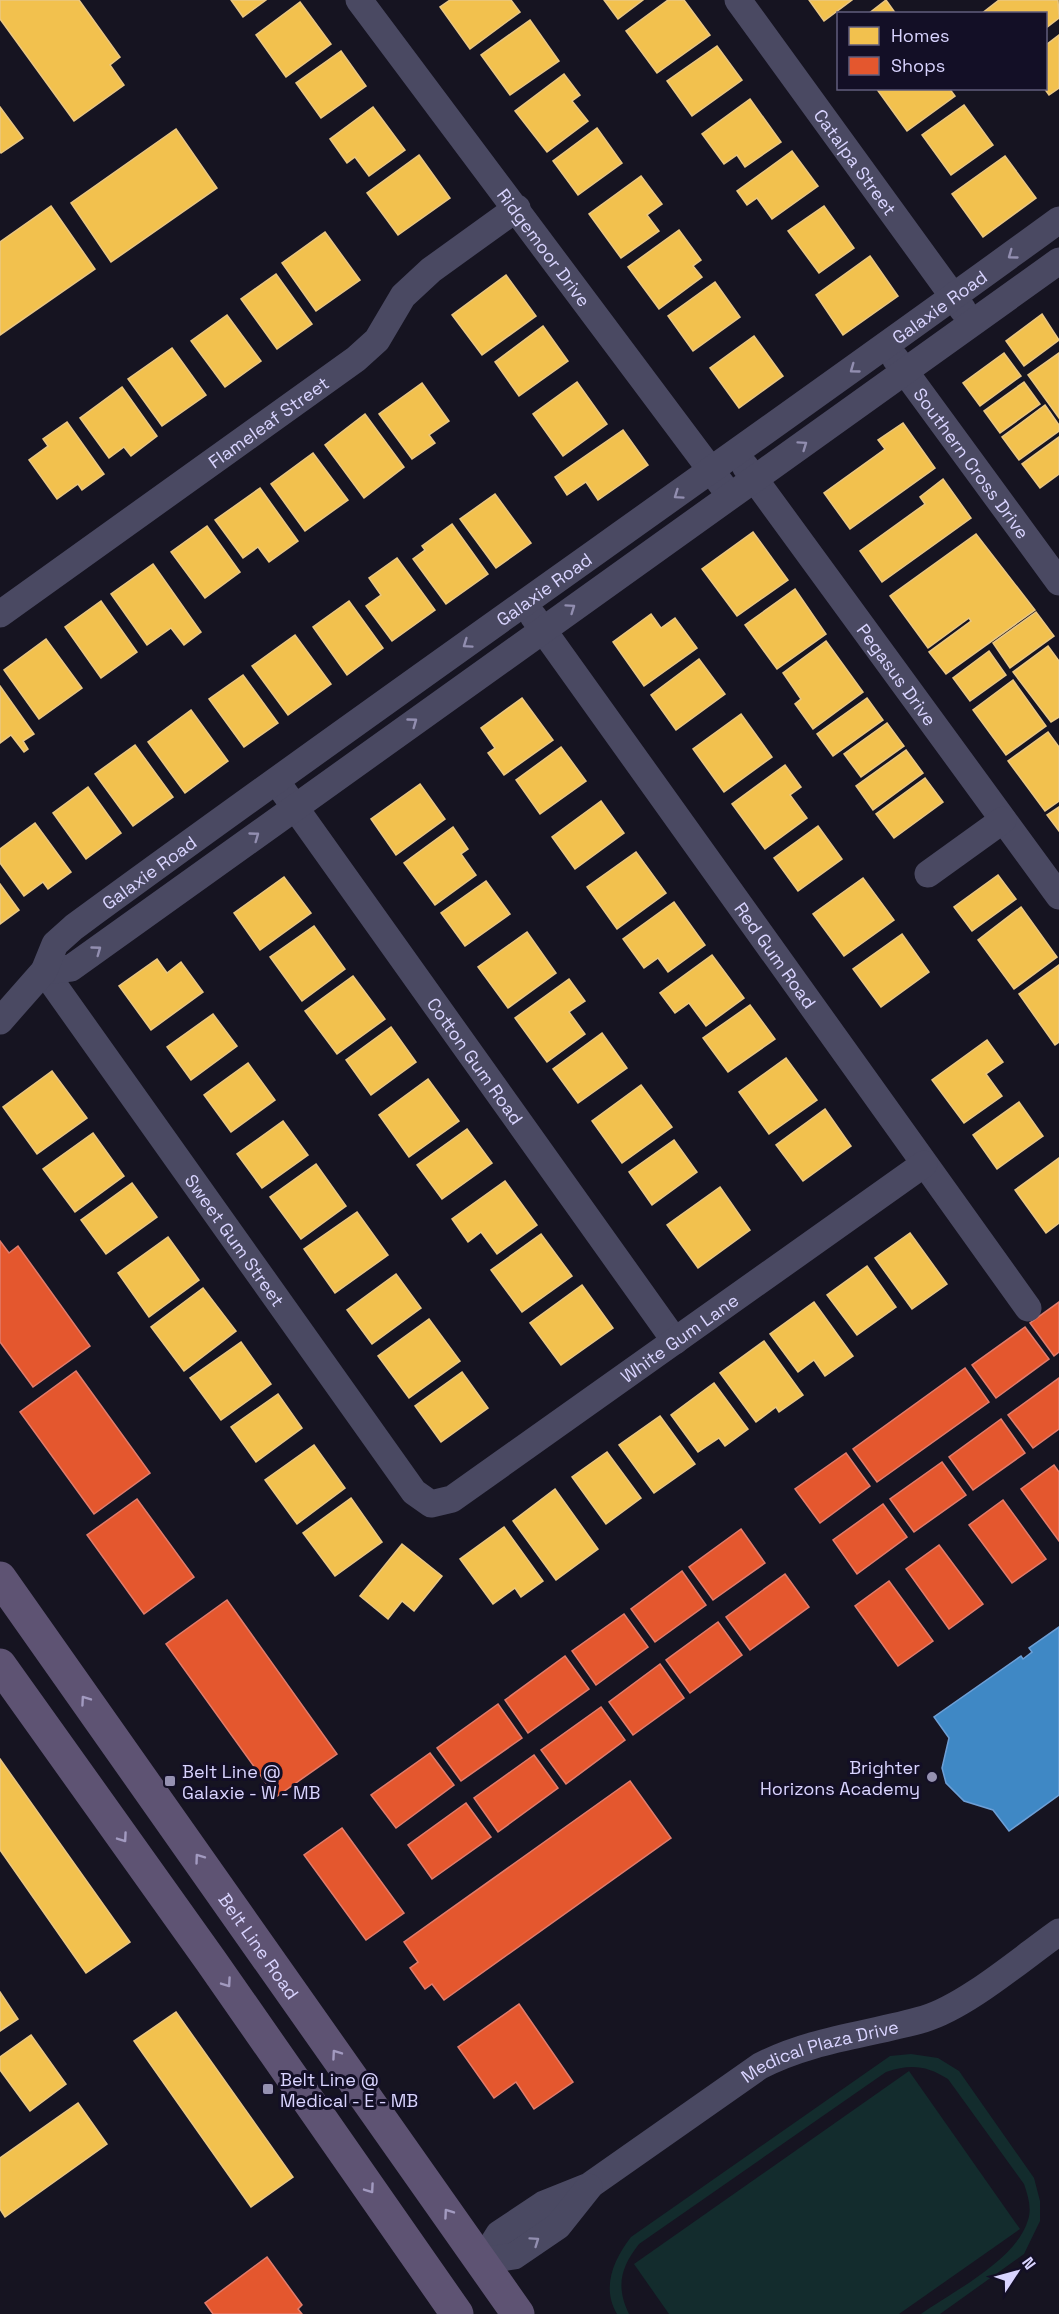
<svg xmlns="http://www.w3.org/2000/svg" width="1059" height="2314" viewBox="0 0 1059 2314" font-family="'Space Grotesk',sans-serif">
<rect width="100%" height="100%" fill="#161421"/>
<g fill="#132c2d">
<path d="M911 2054 938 2058 959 2071 1034 2178 1040 2201V2221L1024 2254 940 2314H921C954 2291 1017 2259 1028 2220 1032 2208 1028 2196 1024 2184L948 2079C926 2065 910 2064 886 2072L639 2244C620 2268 616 2287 629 2314H617C601 2287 614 2259 631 2237L890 2056Z"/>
<path d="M909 2071 1020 2229 899 2314H669L634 2264Z"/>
</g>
<g fill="#f2c14e" stroke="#eac783" stroke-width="1.5">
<path d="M0 0H79L120 57 110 65 124 85 74 121 0 19Z"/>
<path d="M231 0H266L243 17Z"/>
<path d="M450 0H511L520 12 470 49 440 7Z"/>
<path d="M604 0H643L618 19Z"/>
<path d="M668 0H684L710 35 657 73 626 31Z"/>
<path d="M809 0H852L824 21Z"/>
<path d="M886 0 896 14H868Z"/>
<path d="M999 0H1058L1059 18 1046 28V14H981Z"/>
<path d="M300 2 331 44 286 77 256 35Z"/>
<path d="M530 20 559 61 510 95 481 55Z"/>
<path d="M1059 35V88L1049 95 1044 88 1046 45Z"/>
<path d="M717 46 742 80 692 116 667 81Z"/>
<path d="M341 51 366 86 321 118 296 83Z"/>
<path d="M564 74 580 95 572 101 588 121 547 152 515 111Z"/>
<path d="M876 88H949L955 96 907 131Z"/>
<path d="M750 99 781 142 745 167 737 155 724 164 702 134Z"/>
<path d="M964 105 993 145 951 175 922 135Z"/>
<path d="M0 107 23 138 1 153 0 152Z"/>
<path d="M373 107 405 150 369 176 355 157 347 163 330 139Z"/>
<path d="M597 128 622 163 578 195 553 161Z"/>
<path d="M176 129 217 188 111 262 71 203Z"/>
<path d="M792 151 818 186 772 219 757 198 747 205 737 191Z"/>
<path d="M419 155 450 198 398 235 367 193Z"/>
<path d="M1005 156 1036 198 983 237 952 194Z"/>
<path d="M641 176 662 204 647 215 659 231 621 258 589 214Z"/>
<path d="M51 206 95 269 0 335V242Z"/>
<path d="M824 206 854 248 819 273 788 231Z"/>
<path d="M679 230 701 260 693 266 702 277 659 309 628 267Z"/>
<path d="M325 232 360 280 316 311 282 263Z"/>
<path d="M870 256 898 296 843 335 816 295Z"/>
<path d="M276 274 312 324 277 349 241 299Z"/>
<path d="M506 275 536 316 482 355 452 315Z"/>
<path d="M715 282 740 317 693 351 668 316Z"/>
<path d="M1042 314 1059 340 1024 366 1006 341Z"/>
<path d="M227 315 261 361 225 387 191 341Z"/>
<path d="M543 326 568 361 519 396 495 362Z"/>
<path d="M754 336 783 376 739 408 710 368Z"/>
<path d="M172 348 206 395 162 426 128 379Z"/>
<path d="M1004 353 1021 376 980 406 963 383Z"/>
<path d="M1059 353V418L1028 375Z"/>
<path d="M577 382 607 424 563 456 533 414Z"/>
<path d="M1024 382 1040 404 1000 433 984 411Z"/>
<path d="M422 383 449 421 429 435 435 443 412 459 379 414Z"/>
<path d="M122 387 157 436 131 456 124 447 109 458 80 418Z"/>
<path d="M1045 405 1059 425V431L1019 460 1002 437Z"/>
<path d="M365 414 404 467 364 498 325 445Z"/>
<path d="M67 422 104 474 82 490 78 484 57 499 29 460 48 446 43 439Z"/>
<path d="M903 423 935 468 850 529 824 493 885 449 878 440Z"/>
<path d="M623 430 648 465 598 500 586 482 567 495 555 477Z"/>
<path d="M1059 437V474L1040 488 1022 464Z"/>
<path d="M313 453 348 500 305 531 271 484Z"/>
<path d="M943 479 971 518 882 582 860 551 925 504 920 497Z"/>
<path d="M260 488 298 541 269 562 258 547 243 558 215 520Z"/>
<path d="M495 494 531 543 496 568 460 519Z"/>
<path d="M452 524 488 574 446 604 413 559 425 550 422 546Z"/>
<path d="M207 526 240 572 205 598 171 552Z"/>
<path d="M753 532 788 580 737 616 702 569Z"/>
<path d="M976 534 1035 610 946 674 929 652 971 621 969 618 928 648 890 596Z"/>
<path d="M397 558 435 610 392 641 366 606 381 595 369 578Z"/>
<path d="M153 564 201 632 184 645 171 628 147 645 111 594Z"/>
<path d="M795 589 826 634 777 669 745 625Z"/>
<path d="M101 601 137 652 101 678 65 627Z"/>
<path d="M349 601 383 648 347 675 313 627Z"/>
<path d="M1036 612 1054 636 1010 668 993 643Z"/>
<path d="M651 614 661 628 675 618 697 648 644 686 613 642Z"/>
<path d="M295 635 331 684 288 715 252 666Z"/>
<path d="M46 639 82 688 39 719 4 670Z"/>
<path d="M826 641 863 692 813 729 795 704 801 699 783 673Z"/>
<path d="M1048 646 1059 661V717L1051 722 1013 672Z"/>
<path d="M989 651 1006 675 970 701 953 678Z"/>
<path d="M699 659 725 694 676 730 651 695Z"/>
<path d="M243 675 278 723 244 747 209 699Z"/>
<path d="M1013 680 1046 726 1006 755 973 710Z"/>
<path d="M0 686 34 734 23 741 28 749 24 752 11 735 0 743Z"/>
<path d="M522 698 553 740 504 775 488 753 495 748 481 728Z"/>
<path d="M867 698 883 720 833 756 817 734Z"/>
<path d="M191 710 228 761 185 793 148 742Z"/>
<path d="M741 714 772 757 724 792 693 749Z"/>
<path d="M887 723 904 746 861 777 844 754Z"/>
<path d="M1048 732 1059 747V801L1045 811 1008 761Z"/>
<path d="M135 745 173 797 133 826 95 774Z"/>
<path d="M561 747 586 781 540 814 516 780Z"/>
<path d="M906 750 923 773 873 810 856 786Z"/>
<path d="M785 765 801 787 790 795 807 818 765 849 732 804Z"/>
<path d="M925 778 943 802 894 838 876 814Z"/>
<path d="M420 784 445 819 396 855 371 819Z"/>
<path d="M88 787 121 833 86 859 53 813Z"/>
<path d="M601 801 624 833 575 869 552 837Z"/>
<path d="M1059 807V831L1047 815Z"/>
<path d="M35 823 71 872 48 889 43 882 24 896 0 863V849Z"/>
<path d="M818 826 842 859 798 891 774 858Z"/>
<path d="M453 827 468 849 461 854 476 875 435 905 404 863Z"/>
<path d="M636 852 666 893 617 929 587 887Z"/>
<path d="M998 875 1016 899 972 931 954 907Z"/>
<path d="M284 877 311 913 260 950 234 913Z"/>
<path d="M863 878 894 920 844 956 813 914Z"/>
<path d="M486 881 510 914 465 946 441 913Z"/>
<path d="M0 884 19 910 0 924Z"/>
<path d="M674 902 705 945 668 972 658 958 644 968 623 939Z"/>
<path d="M1021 907 1057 957 1014 989 978 940Z"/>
<path d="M314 926 345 969 302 1001 270 957Z"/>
<path d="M527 932 556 973 508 1008 478 967Z"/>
<path d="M902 934 929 972 881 1007 853 969Z"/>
<path d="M712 955 744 998 706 1026 689 1003 675 1013 660 993Z"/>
<path d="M157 959 167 973 181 962 203 992 151 1030 119 986Z"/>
<path d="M1059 965V1042L1055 1045 1019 994Z"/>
<path d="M353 976 385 1019 337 1054 305 1011Z"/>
<path d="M569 979 585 1001 569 1012 585 1034 547 1062 515 1018Z"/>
<path d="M750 1005 775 1039 728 1072 703 1038Z"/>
<path d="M213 1014 237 1046 191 1080 167 1047Z"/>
<path d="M391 1027 416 1062 371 1095 346 1060Z"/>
<path d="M602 1033 627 1068 578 1103 553 1069Z"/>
<path d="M987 1040 1003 1062 986 1074 1002 1096 964 1123 932 1080Z"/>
<path d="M786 1058 817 1100 769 1134 739 1092Z"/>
<path d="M248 1063 275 1100 231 1132 204 1095Z"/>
<path d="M52 1071 87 1118 37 1154 3 1107Z"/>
<path d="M428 1079 459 1121 409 1157 379 1115Z"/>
<path d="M641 1085 672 1127 622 1163 592 1121Z"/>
<path d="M1019 1102 1043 1136 997 1169 973 1135Z"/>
<path d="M825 1109 851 1146 803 1181 776 1145Z"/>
<path d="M283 1121 308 1155 262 1188 237 1154Z"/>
<path d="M467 1129 492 1163 442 1199 417 1165Z"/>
<path d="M93 1133 124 1176 75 1212 43 1169Z"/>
<path d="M674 1140 697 1172 652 1205 629 1172Z"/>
<path d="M1059 1158V1223L1046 1233 1015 1190Z"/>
<path d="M316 1164 346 1206 301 1239 270 1197Z"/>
<path d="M505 1181 537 1225 497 1254 481 1232 468 1242 452 1219Z"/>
<path d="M132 1183 157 1217 106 1254 81 1220Z"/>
<path d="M720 1187 750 1230 698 1268 667 1225Z"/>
<path d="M357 1212 388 1255 335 1293 304 1249Z"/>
<path d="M910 1233 947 1284 912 1309 875 1258Z"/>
<path d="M541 1234 572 1276 522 1312 491 1270Z"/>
<path d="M168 1237 199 1280 149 1317 118 1273Z"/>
<path d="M867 1266 896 1307 857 1335 827 1295Z"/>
<path d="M396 1274 421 1308 372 1344 347 1310Z"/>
<path d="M582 1285 613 1328 561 1365 530 1323Z"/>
<path d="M203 1288 236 1331 184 1371 151 1327Z"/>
<path d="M814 1302 853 1356 825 1376 814 1360 798 1372 770 1334Z"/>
<path d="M429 1319 460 1361 409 1398 378 1356Z"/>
<path d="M764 1341 803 1395 779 1412 776 1407 756 1422 720 1373Z"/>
<path d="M241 1342 271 1384 221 1420 190 1378Z"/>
<path d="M462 1372 488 1408 441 1442 415 1406Z"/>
<path d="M714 1383 748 1429 725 1446 719 1438 698 1452 671 1415Z"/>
<path d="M278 1394 302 1428 256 1462 231 1427Z"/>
<path d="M660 1416 695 1464 654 1493 619 1445Z"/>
<path d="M314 1445 345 1488 297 1524 265 1480Z"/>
<path d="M607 1452 641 1498 606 1524 572 1477Z"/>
<path d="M555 1489 598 1549 556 1580 513 1521Z"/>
<path d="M351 1498 382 1542 335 1576 303 1533Z"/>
<path d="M504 1527 543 1581 521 1597 515 1588 493 1604 460 1559Z"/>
<path d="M402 1544 442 1576 414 1611 402 1601 388 1619 360 1596Z"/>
<path d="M0 1759 130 1942 86 1973 0 1850Z"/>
<path d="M0 1992 18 2019 0 2031Z"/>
<path d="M176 2012 293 2177 251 2207 134 2041Z"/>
<path d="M31 2035 66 2084 30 2111 0 2070V2057Z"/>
<path d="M78 2103 107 2144 5 2217 0 2209V2158Z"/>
</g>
<g fill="#e4572e" stroke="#e17c6d" stroke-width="1.5">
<path d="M0 1241 9 1253 18 1246 90 1346 33 1387 0 1342Z"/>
<path d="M1059 1302V1352L1054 1356 1030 1323Z"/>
<path d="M1025 1327 1049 1359 996 1398 972 1365Z"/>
<path d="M965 1368 989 1402 877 1482 853 1449Z"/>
<path d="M76 1371 150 1473 94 1514 20 1412Z"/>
<path d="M1059 1378V1429L1033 1448 1008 1415Z"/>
<path d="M1001 1419 1025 1453 973 1490 949 1457Z"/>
<path d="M846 1453 870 1486 820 1523 795 1489Z"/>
<path d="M942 1462 966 1495 914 1532 890 1499Z"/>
<path d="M1054 1465 1059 1472V1541L1021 1489Z"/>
<path d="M137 1499 194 1577 144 1614 87 1535Z"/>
<path d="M1003 1500 1046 1559 1012 1583 969 1525Z"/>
<path d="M883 1504 907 1537 857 1574 833 1540Z"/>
<path d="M741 1529 765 1563 713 1600 689 1567Z"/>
<path d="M939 1545 983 1604 949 1629 906 1569Z"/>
<path d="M682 1571 706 1605 655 1642 631 1609Z"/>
<path d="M785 1574 809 1607 750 1650 726 1617Z"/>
<path d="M889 1581 933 1641 898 1666 855 1606Z"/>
<path d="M227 1600 337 1754 276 1797 166 1644Z"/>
<path d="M624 1614 648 1647 596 1685 572 1651Z"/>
<path d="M718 1622 742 1655 690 1693 666 1660Z"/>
<path d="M565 1656 589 1689 528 1733 505 1700Z"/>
<path d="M660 1664 684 1698 633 1735 609 1702Z"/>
<path d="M498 1704 522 1738 461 1781 437 1748Z"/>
<path d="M601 1707 625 1740 566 1784 541 1750Z"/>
<path d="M430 1753 454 1785 396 1828 371 1795Z"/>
<path d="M534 1755 558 1788 498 1832 474 1798Z"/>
<path d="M630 1781 671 1838 444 2000 432 1984 425 1989 410 1968 418 1962 404 1942Z"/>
<path d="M466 1803 491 1837 432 1879 408 1845Z"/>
<path d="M342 1828 404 1913 366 1940 304 1855Z"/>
<path d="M519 2004 573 2082 534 2109 516 2082 494 2098 458 2047Z"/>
<path d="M267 2257 302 2305 298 2309 302 2314H213L205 2303Z"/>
</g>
<path fill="#3f88c5" stroke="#6d9fd6" stroke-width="1.5" d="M1059 1627V1795L1009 1831 993 1810 964 1801 946 1783 942 1768 949 1738 934 1717 1021 1656 1023 1659 1032 1652 1029 1648Z"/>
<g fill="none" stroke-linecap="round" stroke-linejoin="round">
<g stroke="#4a4962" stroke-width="27">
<path id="s1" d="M359 0 722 485"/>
<path id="s2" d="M738 0 963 310"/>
<path id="s3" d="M895 358 1059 582"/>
<path id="s4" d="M745 466 1059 896"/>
<path id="s5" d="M0 614 356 359 377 340 403 296 431 270 517 208"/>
<path id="s6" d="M533 616 1028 1308"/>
<path id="s7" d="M284 792 675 1341"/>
<path d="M928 874 1003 820"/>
<path id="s8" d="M44 971 414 1492 431 1504 452 1499 924 1164"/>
<path d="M44 971 71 968 1059 261"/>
<path id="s9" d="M0 1021 44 971 55 944 74 927C400 688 732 458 1059 220"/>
<path id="s10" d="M482 2261 499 2234 544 2204 589 2186 760 2066C812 2039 868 2035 924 2019 967 2006 1022 1958 1059 1932"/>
<path d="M482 2261 514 2256 558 2226 589 2187"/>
</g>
<g stroke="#5e5373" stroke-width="33">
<path id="s11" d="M0 1578 518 2314"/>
<path d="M0 1665 211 1961 457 2314"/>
</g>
</g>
<defs><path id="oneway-chevron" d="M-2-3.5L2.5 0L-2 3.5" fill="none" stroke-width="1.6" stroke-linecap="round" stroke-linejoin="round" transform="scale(1.5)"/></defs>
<g stroke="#928eb0">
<use href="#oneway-chevron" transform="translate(1012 255) rotate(144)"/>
<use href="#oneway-chevron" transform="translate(854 369) rotate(144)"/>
<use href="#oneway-chevron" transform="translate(803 445) rotate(-35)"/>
<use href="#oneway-chevron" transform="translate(678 495) rotate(145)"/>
<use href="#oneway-chevron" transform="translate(571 608) rotate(-35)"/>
<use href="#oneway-chevron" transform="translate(467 644) rotate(145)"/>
<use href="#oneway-chevron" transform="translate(413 722) rotate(-36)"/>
<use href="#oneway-chevron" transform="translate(255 836) rotate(-36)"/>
<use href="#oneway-chevron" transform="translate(97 950) rotate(-36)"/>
<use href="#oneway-chevron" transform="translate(535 2241) rotate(-35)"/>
</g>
<g stroke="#a29ac0">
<use href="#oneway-chevron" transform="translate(85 1700) rotate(-125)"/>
<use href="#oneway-chevron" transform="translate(123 1838) rotate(55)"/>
<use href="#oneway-chevron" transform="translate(199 1858) rotate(-126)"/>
<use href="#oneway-chevron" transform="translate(227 1983) rotate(55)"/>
<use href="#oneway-chevron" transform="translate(336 2054) rotate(-125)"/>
<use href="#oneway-chevron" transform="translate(370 2189) rotate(55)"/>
<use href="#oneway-chevron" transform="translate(448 2213) rotate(-125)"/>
</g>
<g fill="#9591b1" stroke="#130f26" stroke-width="2">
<circle cx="932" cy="1777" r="6"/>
<rect x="164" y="1775" width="12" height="12" rx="3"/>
<rect x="262" y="2083" width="12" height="12" rx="3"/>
</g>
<g text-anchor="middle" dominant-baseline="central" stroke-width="6" stroke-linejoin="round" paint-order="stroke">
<g font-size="18" fill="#d9d4ff" stroke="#130f26">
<text stroke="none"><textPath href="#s2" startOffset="200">Catalpa Street</textPath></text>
<text stroke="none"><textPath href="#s1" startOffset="309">Ridgemoor Drive</textPath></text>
<text stroke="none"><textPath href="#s9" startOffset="1186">Galaxie Road</textPath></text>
<text stroke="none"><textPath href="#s5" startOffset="330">Flameleaf Street</textPath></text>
<text stroke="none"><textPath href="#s3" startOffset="130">Southern Cross Drive</textPath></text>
<text stroke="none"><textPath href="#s9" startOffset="700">Galaxie Road</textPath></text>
<text stroke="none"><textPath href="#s4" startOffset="258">Pegasus Drive</textPath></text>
<text stroke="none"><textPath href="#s9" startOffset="214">Galaxie Road</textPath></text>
<text stroke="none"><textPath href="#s6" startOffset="417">Red Gum Road</textPath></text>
<text stroke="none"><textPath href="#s7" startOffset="330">Cotton Gum Road</textPath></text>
<text stroke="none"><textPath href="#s8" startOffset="330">Sweet Gum Street</textPath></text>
<text stroke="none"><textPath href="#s8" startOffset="960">White Gum Lane</textPath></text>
<text stroke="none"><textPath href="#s11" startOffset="450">Belt Line Road</textPath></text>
<text stroke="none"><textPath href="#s10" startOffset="405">Medical Plaza Drive</textPath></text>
</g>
<g font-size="18" fill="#d9d4ff" stroke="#130f26" text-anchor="start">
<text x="920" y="1767" text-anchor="end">Brighter<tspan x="920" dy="21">Horizons Academy</tspan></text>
<text x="182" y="1771">Belt Line @<tspan x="182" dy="21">Galaxie - W - MB</tspan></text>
<text x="280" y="2079">Belt Line @<tspan x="280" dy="21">Medical - E - MB</tspan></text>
</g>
</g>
<rect x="837" y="12" width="210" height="78" fill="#130f26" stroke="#625e7d" stroke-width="1.5"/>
<rect x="849" y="27" width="30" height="18" fill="#f2c14e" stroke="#625e7d" stroke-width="1.5"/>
<text x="891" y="42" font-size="18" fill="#d9d4ff">Homes</text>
<rect x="849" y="57" width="30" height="18" fill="#e4572e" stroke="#625e7d" stroke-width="1.5"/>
<text x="891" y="72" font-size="18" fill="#d9d4ff">Shops</text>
<g transform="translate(1017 2272) rotate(54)" stroke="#130f26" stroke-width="4.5" paint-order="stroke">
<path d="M0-4.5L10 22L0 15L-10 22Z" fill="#d9d4ff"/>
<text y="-9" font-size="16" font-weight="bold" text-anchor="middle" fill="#d9d4ff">N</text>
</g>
</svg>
